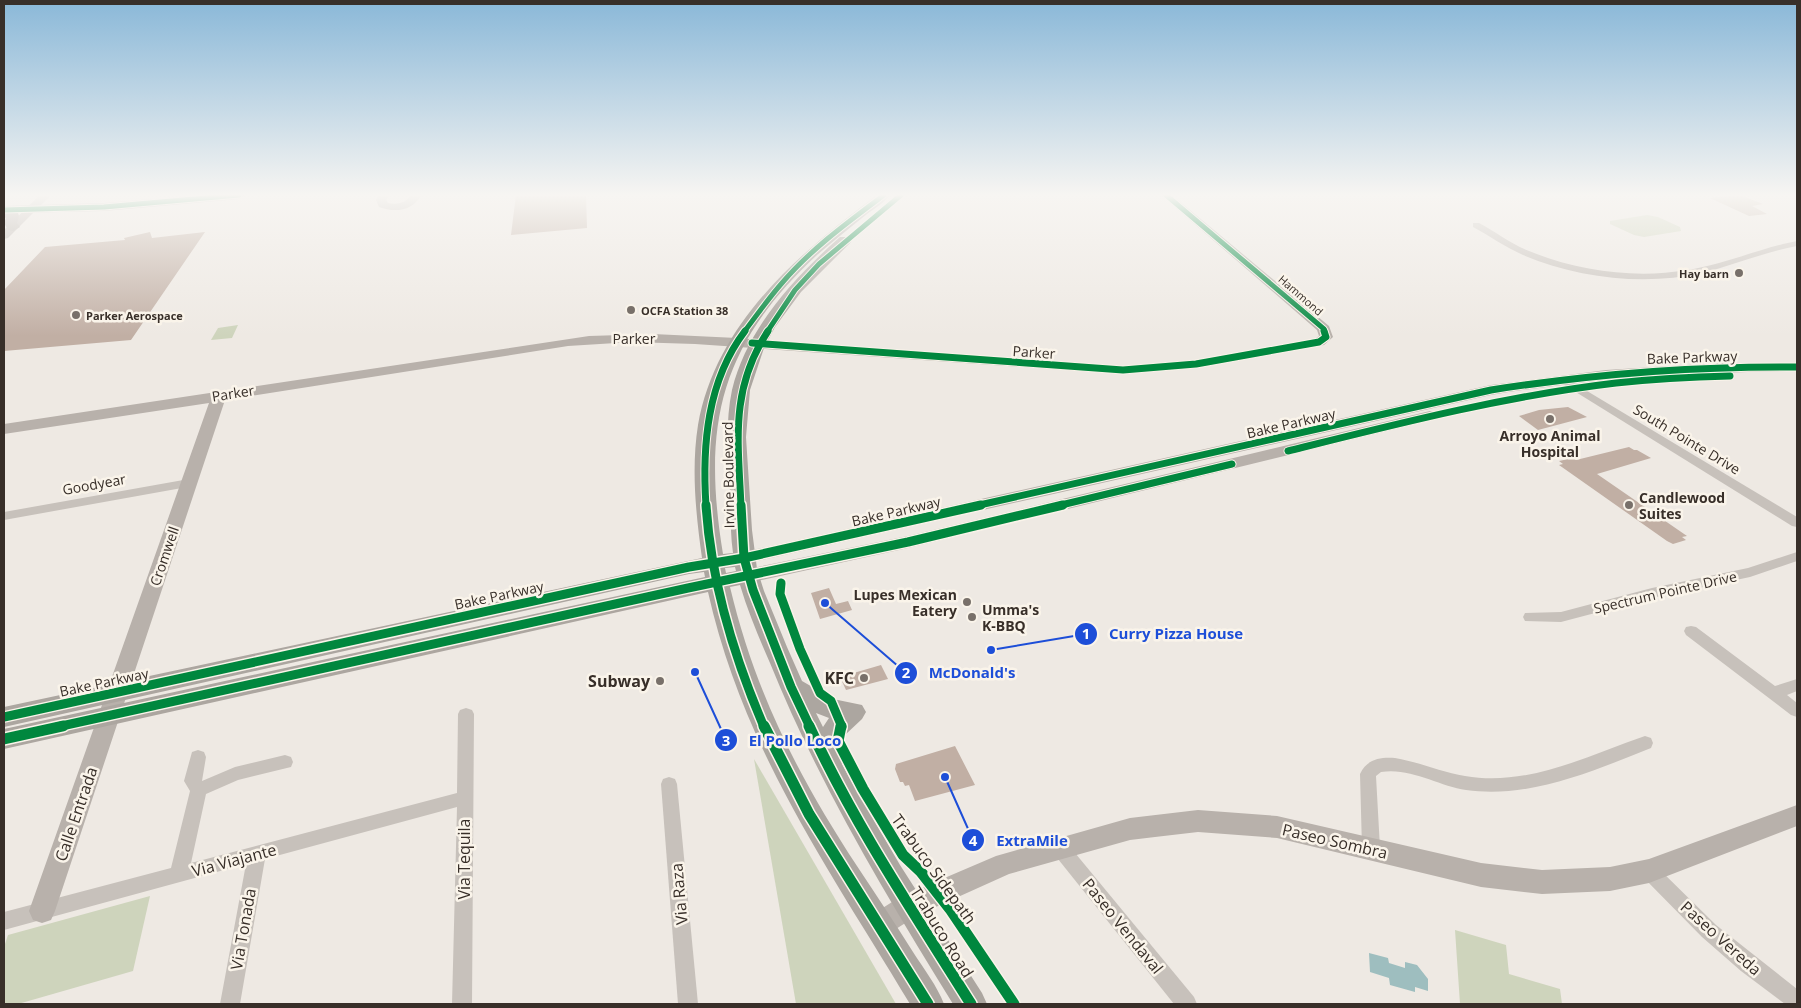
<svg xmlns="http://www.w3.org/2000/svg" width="1801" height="1008" viewBox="0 0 1801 1008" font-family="'Open Sans',sans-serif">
<rect width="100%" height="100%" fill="#eee9e3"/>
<g fill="#ced4bc">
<path d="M1647 215 1658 217 1680 227 1681 231 1644 237 1634 235 1610 224V221Z"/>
<path d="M238 325 232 338 211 340 218 328Z"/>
<path d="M754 759 896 1004H796Z"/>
<path d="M150 896 133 971 18 1004H4V947L8 935Z"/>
<path d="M1455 930 1506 945 1509 974 1560 989 1562 1004H1460Z"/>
</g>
<path fill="#9ebebf" d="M1369 953 1388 958 1389 963 1405 968V962L1417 965 1428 979V991L1415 987V992L1390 985 1389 978 1370 972Z"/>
<g fill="#c1afa4">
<path d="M516 195H586L587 228 511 235Z"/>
<path d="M1740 195 1763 204 1752 206 1767 214 1749 216 1710 198Z"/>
<path d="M150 232 152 238 205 232 131 340 4 351V290L45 247 125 240 124 238Z"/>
<path d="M1568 407 1587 417 1538 430 1519 416 1539 410Z"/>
<path d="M1629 447 1634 450H1637L1651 458 1597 474 1687 536 1682 537 1686 540 1673 544 1667 541 1559 465 1563 464 1559 461 1573 458 1576 460Z"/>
<path d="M829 588 836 604 848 601 852 610 820 619 811 593Z"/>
<path d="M881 665 888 679 846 690 840 677Z"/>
<path d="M955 746 975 785 915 801 909 785 905 786 903 782H900L895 769 896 764Z"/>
</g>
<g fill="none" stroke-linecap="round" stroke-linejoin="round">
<g fill="#c7c1bb" fill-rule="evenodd">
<path d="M1473 223H1479C1496 232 1511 244 1529 251 1578 271 1635 279 1687 270 1720 265 1751 252 1783 244L1797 241V246C1765 252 1734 265 1702 273 1644 286 1578 278 1523 255 1505 247 1490 236 1473 227Z"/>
<path d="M1562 376 1797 517V527L1792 526 1558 381 1557 379 1558 377Z"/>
<path d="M189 479 195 483 193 486 4 520V512Z"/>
<path d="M1797 552V561L1750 577 1652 598 1561 622 1525 621 1523 617 1525 613 1561 612 1652 588 1748 568Z"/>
<path d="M1691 626 1696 627 1775 686 1797 679V691L1787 695 1797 703V717L1791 715 1686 635 1684 631 1686 627Z"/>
<path d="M466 708 472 710 474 714 472 1004H452L457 807 265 859 240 1004H220L246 864 4 930V912L171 868 190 791 184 781 192 752 198 750 204 752 206 757 202 781 235 767 285 755 291 757 293 762 291 767 238 780 206 794 191 863 457 793 458 714 460 710Z"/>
<path d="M1645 736 1651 738 1653 743 1651 748C1593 771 1530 799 1466 790 1439 786 1410 767 1381 772L1376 776 1380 848 1377 854 1371 856 1365 854 1362 848 1360 774C1367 759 1380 757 1395 758 1419 762 1441 772 1465 776 1528 787 1587 756 1645 736Z"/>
<path d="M669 777 675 779 677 784 698 1004H678L661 784 663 779Z"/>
<path d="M1060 840 1066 842 1194 997 1197 1004H1174L1054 854 1051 848 1054 842Z"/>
<path d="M1649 863 1655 865 1716 925 1797 989V1004H1785L1741 971 1702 937 1643 877 1640 871 1643 865Z"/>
</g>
<g fill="#b8b1ab" fill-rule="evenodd">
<path d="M40 195H51L8 238 4 239V230Z"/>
<path d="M379 195H389L386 200 388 203C397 205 406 203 411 195H421C413 211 395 213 379 207L376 200Z"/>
<path d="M1161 195H1172L1329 326 1333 337 1324 345 1319 346 1196 368 1123 374 695 344 632 342 568 346 225 400 55 911 51 920 42 923 33 920 29 911 209 403 4 434V424L589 336 653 334 737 338 1123 366 1196 360 1315 339 1319 336 1317 330Z"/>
<path d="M1720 363H1797V371C1693 372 1594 378 1491 395L744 564 737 562 735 558 737 554 744 552 1491 385 1606 370Z"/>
<path d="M1430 411 1436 413 1438 416 1436 419 908 548 748 583 741 581 738 576 741 571 748 569 908 536Z"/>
<path d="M1797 805V826L1649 883 1610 891 1542 894 1481 887 1277 838 1198 832 1155 837 1130 840 1009 874 918 915 888 934 879 938 870 934 866 925 870 916 900 897 996 856 1130 818 1198 810 1277 816 1481 863 1542 870 1610 867 1649 859Z"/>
</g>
<g fill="#aca6a0" fill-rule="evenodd">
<path d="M202 195H245L239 199 104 211 18 213 19 216 17 223 20 227 13 231 8 230 4 223 6 218 4 217V206L104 203Z"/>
<path d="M877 195H890C884 203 875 208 867 214 850 228 833 241 817 255 719 346 702 426 723 554L733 553C730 533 731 512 730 492 728 458 725 423 732 390 747 328 794 278 840 237H850L852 240 850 243 801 292 775 327 764 348 750 390 746 437 752 530 757 569 764 591 787 647 802 681 833 699 862 705 866 712 862 719 845 735 842 764 849 777 900 865 982 993 987 1004H953C885 894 818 782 770 663 759 638 748 612 740 585L730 587C755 692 798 776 857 866 876 895 895 923 913 952 924 969 937 986 944 1004H910C829 869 743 749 708 592L4 749V729L705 577 704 572 689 574 4 727V707L702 558C696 515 691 469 698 425 716 323 798 254 877 195ZM735 567 736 571 726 573 725 568ZM816 713 829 718 823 727Z"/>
</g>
<defs>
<g id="cycleway-far3">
<path d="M1166 195 1324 329 1325 332"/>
<path d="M4 210 104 207 239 195"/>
<path d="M744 332C756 316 768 299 782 283 811 249 848 222 884 195"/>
<path d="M767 332 795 290 819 264 901 195"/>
</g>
<g id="cycleway-far2">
<path d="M752 343 1123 370 1196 364 1319 342 1326 337 1324 331"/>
<path d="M1288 451C1396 424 1505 396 1616 383 1654 379 1692 377 1730 376"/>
<path d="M706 506C702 446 707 381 745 331"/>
<path d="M741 506C738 440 730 389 768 331"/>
<path d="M975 506 1491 390C1593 374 1694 366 1797 367"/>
<path d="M1057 506 1232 464"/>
</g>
<g id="cycleway-far1">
<path d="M706 505C711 582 734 657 764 727"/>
<path d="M741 505 744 558 753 590 791 687 810 727"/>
<path d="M781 583 780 594 800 649 820 693 831 701 842 727"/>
<path d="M4 717 689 567 744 558 981 505"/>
<path d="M57 727 688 588 908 542 1063 505"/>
</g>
<g id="cycleway">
<path d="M764 726 809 814 928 1004"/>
<path d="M809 726C854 824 914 913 971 1004"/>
<path d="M841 726 838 741 863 789 903 855 921 872 950 909 1014 1004"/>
<path d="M4 739 63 726"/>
</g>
</defs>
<use href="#cycleway-far3" stroke="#faf4ea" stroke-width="7"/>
<use href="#cycleway-far2" stroke="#faf4ea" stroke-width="9"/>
<use href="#cycleway-far1" stroke="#faf4ea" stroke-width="12"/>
<use href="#cycleway" stroke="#faf4ea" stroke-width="14"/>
<use href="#cycleway-far3" stroke="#00873e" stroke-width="5"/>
<use href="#cycleway-far2" stroke="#00873e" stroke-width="7"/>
<use href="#cycleway-far1" stroke="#00873e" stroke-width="9"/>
<use href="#cycleway" stroke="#00873e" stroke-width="11"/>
</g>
<linearGradient id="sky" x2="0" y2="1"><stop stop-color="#8ab8d8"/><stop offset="0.58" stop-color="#f7f5f2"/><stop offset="1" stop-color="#f7f5f2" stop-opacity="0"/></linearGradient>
<rect width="1801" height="336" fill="url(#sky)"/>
<g fill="#78706a" stroke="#faf4ea" stroke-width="2">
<circle cx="1739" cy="273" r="5"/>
<circle cx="631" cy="310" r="5"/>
<circle cx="76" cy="315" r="5"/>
<circle cx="1550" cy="419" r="5"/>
<circle cx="1629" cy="505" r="5"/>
<circle cx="967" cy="602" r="5"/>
<circle cx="972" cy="617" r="5"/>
<circle cx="864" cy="678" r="5"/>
<circle cx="660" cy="681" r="5"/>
</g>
<g text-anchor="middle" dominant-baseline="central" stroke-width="5" stroke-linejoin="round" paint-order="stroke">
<g font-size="11" font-weight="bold" fill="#382f29" stroke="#faf4ea" text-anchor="start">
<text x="1729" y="273" text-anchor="end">Hay barn</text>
<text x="641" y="310">OCFA Station 38</text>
<text x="86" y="315">Parker Aerospace</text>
</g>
<g font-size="11" fill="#382f29" stroke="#faf4ea">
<text transform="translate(1301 295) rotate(41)">Hammond</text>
</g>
<g font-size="14" fill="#382f29" stroke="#faf4ea">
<text x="634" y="338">Parker</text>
<text transform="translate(1034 352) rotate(4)">Parker</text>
<text transform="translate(1692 357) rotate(-2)">Bake Parkway</text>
<text transform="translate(233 393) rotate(-9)">Parker</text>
<text transform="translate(1291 423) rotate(-13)">Bake Parkway</text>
<text transform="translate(1687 439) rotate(31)">South Pointe Drive</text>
<text transform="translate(728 475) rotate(-91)">Irvine Boulevard</text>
<text transform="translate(94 484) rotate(-10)">Goodyear</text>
<text transform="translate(896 511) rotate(-13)">Bake Parkway</text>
<text transform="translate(164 556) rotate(-71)">Cromwell</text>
<text transform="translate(1665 592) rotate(-13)">Spectrum Pointe Drive</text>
<text transform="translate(499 595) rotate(-12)">Bake Parkway</text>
<text transform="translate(104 682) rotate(-12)">Bake Parkway</text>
</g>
<g font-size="14" font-weight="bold" fill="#382f29" stroke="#faf4ea" text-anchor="start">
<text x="1550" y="435" text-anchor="middle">Arroyo Animal<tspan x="1550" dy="16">Hospital</tspan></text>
<text x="1639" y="497">Candlewood<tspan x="1639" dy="16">Suites</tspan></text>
<text x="957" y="594" text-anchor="end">Lupes Mexican<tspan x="957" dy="16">Eatery</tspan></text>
<text x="982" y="609">Umma's<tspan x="982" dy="16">K-BBQ</tspan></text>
</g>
<g font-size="16" font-weight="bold" fill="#382f29" stroke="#faf4ea" text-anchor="end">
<text x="854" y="678">KFC</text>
<text x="650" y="681">Subway</text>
</g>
<g font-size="16" fill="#382f29" stroke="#faf4ea">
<text transform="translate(76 814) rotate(-71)">Calle Entrada</text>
<text transform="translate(1335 841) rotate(13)">Paseo Sombra</text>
<text transform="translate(464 859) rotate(-90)">Via Tequila</text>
<text transform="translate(234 860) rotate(-15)">Via Viajante</text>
<text transform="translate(934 869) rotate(54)">Trabuco Sidepath</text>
<text transform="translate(679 894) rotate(-95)">Via Raza</text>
<text transform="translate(1123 926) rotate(51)">Paseo Vendaval</text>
<text transform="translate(243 929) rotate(-80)">Via Tonada</text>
<text transform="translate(942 932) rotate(58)">Trabuco Road</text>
<text transform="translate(1721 938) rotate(42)">Paseo Vereda</text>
</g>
</g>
<path fill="none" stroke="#1d4ed8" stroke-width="2" d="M991 650L1086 634M825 603L906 673M695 672L726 740M945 777L973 840"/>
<g fill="#1d4ed8" stroke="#faf4ea" stroke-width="2">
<circle cx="991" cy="650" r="5"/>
<circle cx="825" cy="603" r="5"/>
<circle cx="695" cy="672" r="5"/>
<circle cx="945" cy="777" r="5"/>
<circle cx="1086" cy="634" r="12"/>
<circle cx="906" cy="673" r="12"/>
<circle cx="726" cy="740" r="12"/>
<circle cx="973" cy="840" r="12"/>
</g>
<g font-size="15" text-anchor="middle" font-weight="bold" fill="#fff">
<text x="1086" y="639">1</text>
<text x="906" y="678">2</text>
<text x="726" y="746">3</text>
<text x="973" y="846">4</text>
</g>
<g font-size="15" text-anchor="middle" font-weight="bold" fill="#1d4ed8" stroke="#faf4ea" stroke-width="5" stroke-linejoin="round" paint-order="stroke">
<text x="1176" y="639">Curry Pizza House</text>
<text x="972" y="678">McDonald's</text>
<text x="795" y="746">El Pollo Loco</text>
<text x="1032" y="846">ExtraMile</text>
</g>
<rect width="1801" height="1008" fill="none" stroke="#382f29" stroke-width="10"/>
</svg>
